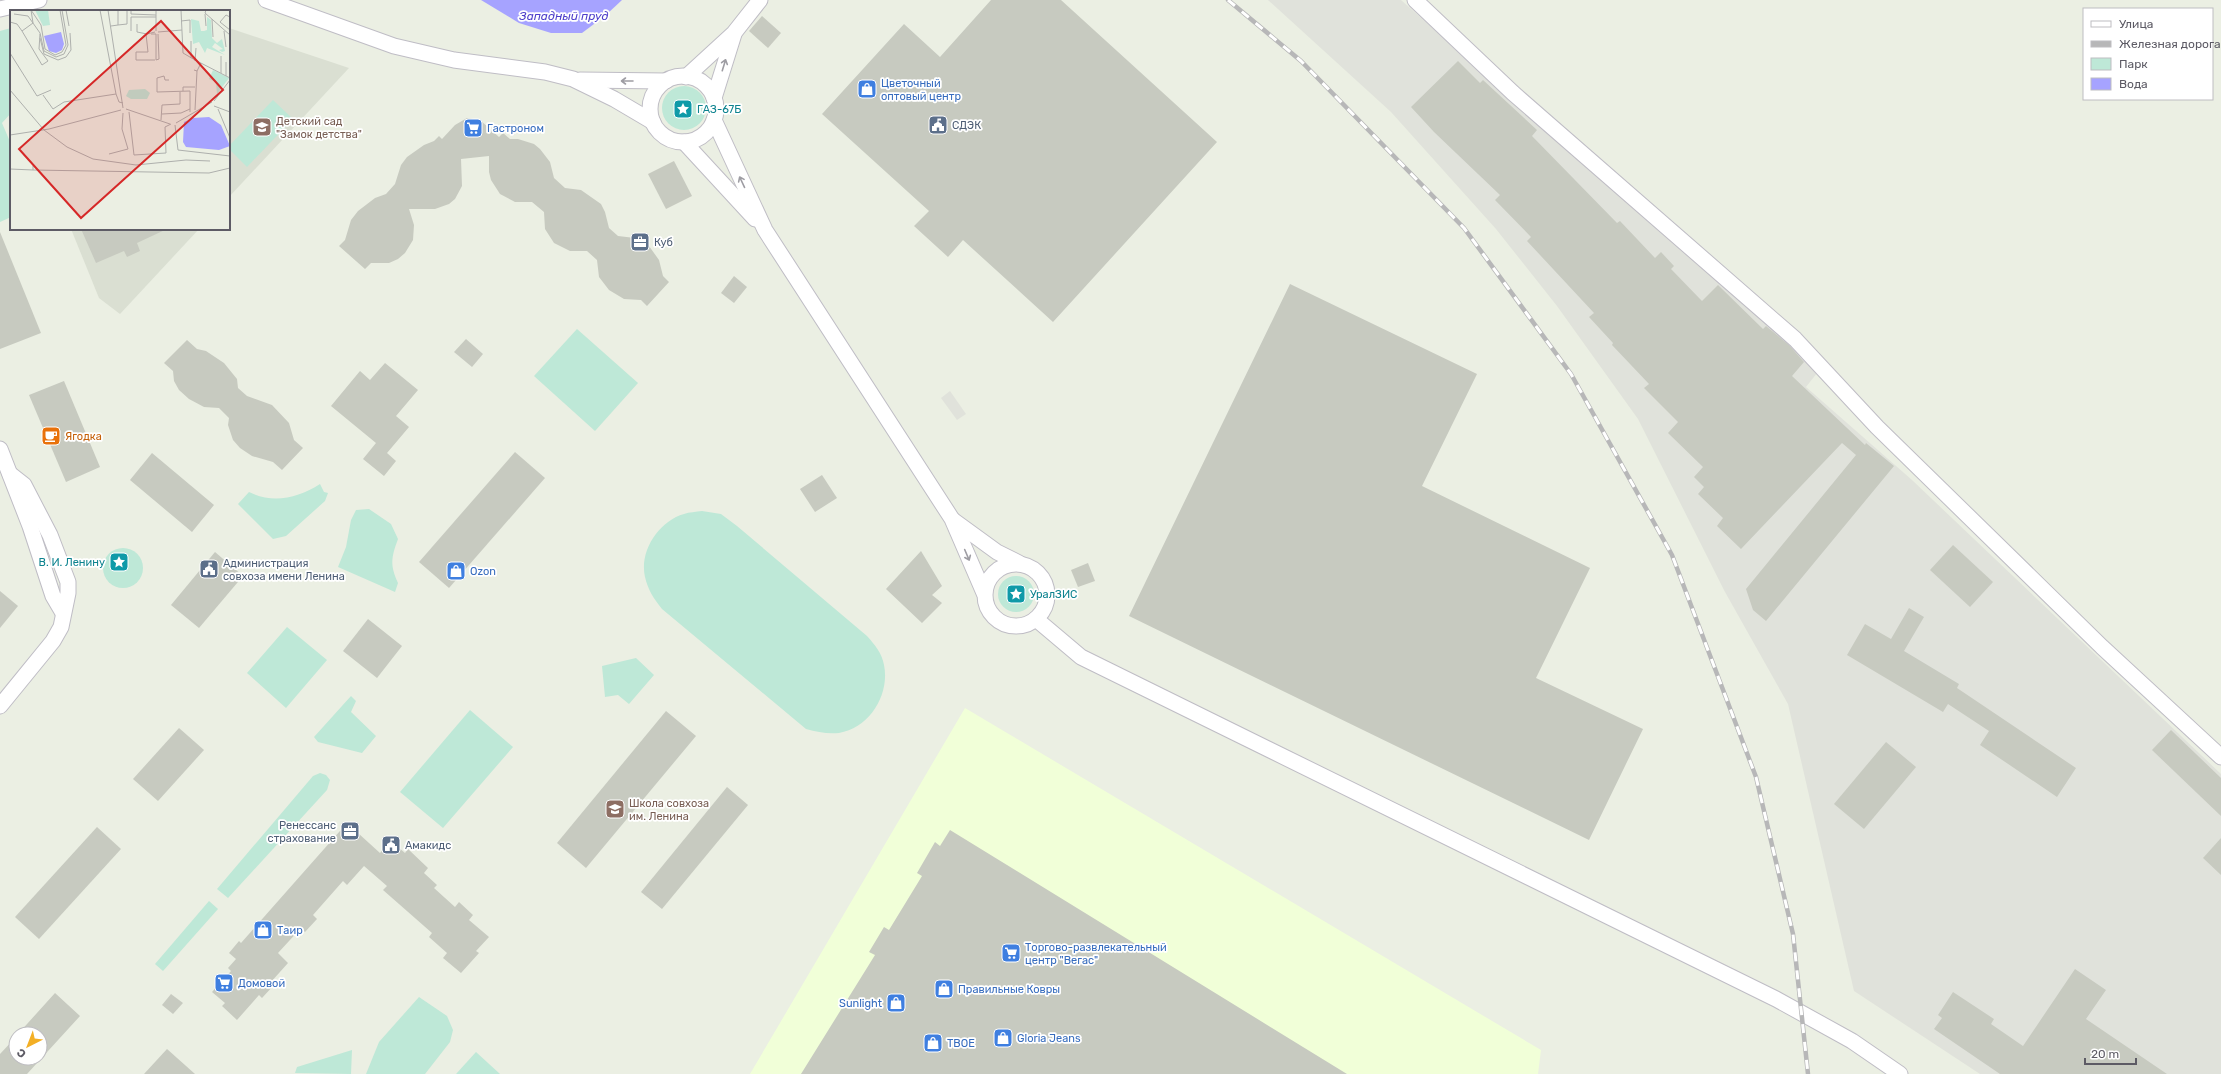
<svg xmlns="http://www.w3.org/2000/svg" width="2221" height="1074" viewBox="0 0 2221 1074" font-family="Rubik,sans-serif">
<rect width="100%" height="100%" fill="#ebefe3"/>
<path fill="#f1ffd8" d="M965 708 1541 1050 1538 1074H750Z"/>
<g fill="#e0e2db">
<path d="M1268 0H1401L1647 219 1821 368 1806 387 1912 480 2221 774V1074H1980L1854 991 1788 704 1725 592 1638 419 1557 306 1496 229 1391 112Z"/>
<path d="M950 391 966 414 957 420 941 398Z"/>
</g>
<g fill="#dadfd2">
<path d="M229 28 349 68 229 197Z"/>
<path d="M71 229H199L120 314 99 298Z"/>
</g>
<g fill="#bee8d7">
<path d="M11 28V113L2 123 11 144V217L0 222V31Z"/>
<circle cx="684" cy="108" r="22"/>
<path d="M273 100 293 119 247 167 229 149V146Z"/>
<path d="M577 329 638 383 595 431 534 376Z"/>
<path d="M320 484 324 492 328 493 325 501 286 536 273 539 238 504 249 492C273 504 298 498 320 484Z"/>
<path d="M369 509 391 524 398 539C391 558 390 565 398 583L395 592 338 567 346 547 351 520 356 510Z"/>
<path d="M702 511 721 514 737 526 867 636C875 645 882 653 884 665 890 694 870 728 839 733 827 734 817 732 806 729L662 609C654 599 648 590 645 577 639 551 659 521 684 514 689 512 696 512 702 511Z"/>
<circle cx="123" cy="568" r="20"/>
<circle cx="1016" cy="594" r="18"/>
<path d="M287 627 327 660 286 708 247 673Z"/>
<path d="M636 658 654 675 629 704 618 695 605 697 602 666Z"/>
<path d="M351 696 356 701 351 712 376 736 362 753 318 742 314 737Z"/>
<path d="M470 710 513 747 443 828 400 792Z"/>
<path d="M320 773 326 775 330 780 327 790 228 898 217 889 313 776Z"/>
<path d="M209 901 218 909 163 971 155 964Z"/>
<path d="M419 997 447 1016 453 1030 450 1042 425 1074H366L379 1042Z"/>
<path d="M352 1050 351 1074 295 1073 297 1067Z"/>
<path d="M476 1052 500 1074H456Z"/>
</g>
<path fill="#a6a3ff" d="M481 0H622L606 15 582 33H551L519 23Z"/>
<g fill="#c7cac0">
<path d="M991 0H1061L1217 142 1053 322 963 240 948 257 914 226 929 211 822 114 904 24 940 57Z"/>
<path d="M762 16 781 33 768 48 749 31Z"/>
<path d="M1458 61 1480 83 1483 80 1537 130 1532 136 1617 223 1620 221 1655 258 1661 252 1674 266 1671 269 1702 301 1718 285 1763 329 1766 326 1789 345 1804 362 1792 376 1865 445 1866 443 1894 466 1766 621 1753 610 1746 589 1856 455 1842 443 1741 549 1717 526 1723 518 1698 494 1704 487 1694 477 1703 467 1668 433 1678 422 1644 388 1649 384 1612 345 1613 343 1589 317 1594 313 1527 241 1531 237 1495 200 1500 195 1434 132 1411 107Z"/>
<path d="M467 118 480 120 499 137 503 133 510 139H518L534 144 540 149 550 162 554 178 565 188 581 190 601 204 605 212 609 228 618 236 635 238 649 246 659 260 663 276 669 282 647 306 641 300 624 299 609 290 599 277 597 260 587 251H570L554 243 545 229 544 212 532 202H515L500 194 491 180 489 172V156L461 159 462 186 455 199 449 204 435 209H409L414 225 413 240 405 253 398 259 389 263H371L365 269 339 246 345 240 351 220 358 211 375 198 386 194 395 184 401 165 407 157 424 145 434 141 439 136 442 139 455 125Z"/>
<path d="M674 161 692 196 666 209 648 174Z"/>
<path d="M81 229H167L137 243 140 251 127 257 124 251 96 263Z"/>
<path d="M0 232 41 333 0 349Z"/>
<path d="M734 276 747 287 734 303 721 293Z"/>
<path d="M1290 284 1477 374 1422 486 1590 568 1536 678 1643 729 1589 840 1129 616Z"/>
<path d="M466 339 483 354 472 367 454 352Z"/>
<path d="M187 340 197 349 206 351 224 363 237 379 238 388 247 396 272 405 289 423 294 440 303 448 282 470 273 462 252 456 240 448 233 440 228 425 229 418 219 408 204 407 189 399 179 390 174 381 173 371 164 363Z"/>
<path d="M385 363 418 390 396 416 409 427 387 453 396 461 384 476 363 459 376 443 331 406 360 371 370 380Z"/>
<path d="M64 381 100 467 66 482 29 395Z"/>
<path d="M515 452 545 478 449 588 419 562Z"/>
<path d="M152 453 214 505 192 532 130 480Z"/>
<path d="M822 475 837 498 815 512 800 489Z"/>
<path d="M1953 545 1993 582 1970 607 1930 570Z"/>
<path d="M921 551 942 586 932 595 942 603 922 623 886 589Z"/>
<path d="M215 552 243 576 199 628 171 605Z"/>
<path d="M1088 563 1095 581 1078 587 1071 570Z"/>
<path d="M0 591 18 606 0 628Z"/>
<path d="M1909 608 1924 617 1904 651 1959 684 1957 688 2076 768 2057 797 1980 745 1989 731 1948 704 1943 712 1847 655 1865 624 1891 639Z"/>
<path d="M368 619 402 646 377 678 343 651Z"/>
<path d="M666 711 696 736 586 868 557 843Z"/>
<path d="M179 728 204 750 158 801 133 779Z"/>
<path d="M2171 730 2221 778V816L2152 750Z"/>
<path d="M1886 742 1916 767 1864 829 1834 804Z"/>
<path d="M727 787 748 805 662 909 641 892Z"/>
<path d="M347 823 380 853 391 841 405 853 408 849 428 868 424 873 437 885 434 888 455 907 459 902 473 915 469 920 489 937 476 951 479 953 461 973 443 958 447 953 429 937 432 933 383 890 387 886 364 866 347 885 343 881 313 915 317 919 305 932 301 928 278 953 288 963 271 982 274 985 262 998 259 995 237 1020 222 1006 225 1003 212 992 231 971 228 968 236 959 229 953 239 941 241 943Z"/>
<path d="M97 827 121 849 39 939 15 917Z"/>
<path d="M950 830 1347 1074H801L875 955 869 952 884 927 889 930 922 876 917 873 935 842 940 846Z"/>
<path d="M2221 838V875L2203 858Z"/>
<path d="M2075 969 2106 990 2086 1019 2167 1074H2000L1934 1029 1942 1018 1938 1015 1953 992 1994 1019 1991 1024 2023 1046Z"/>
<path d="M55 993 80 1016 27 1074H0V1054L16 1037V1058H40V1034H18Z"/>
<path d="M171 994 183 1003 173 1014 162 1005Z"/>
<path d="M167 1049 195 1074H144Z"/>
</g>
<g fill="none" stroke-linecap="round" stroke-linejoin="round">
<defs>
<g id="minor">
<path d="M266 0 394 46 454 60 545 72 573 79 614 99 653 122"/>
<path d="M1415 0 1513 93 1795 339 1877 427 2102 647 2221 757"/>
<path d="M0 9 39 0"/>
<circle cx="683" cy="109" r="33"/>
<path d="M686 77 734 33 760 0"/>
<path d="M580 80 666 81"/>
<path d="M714 98 734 34"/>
<path d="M714 120 765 230 952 519 984 593"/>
<path d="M684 142 755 219"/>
<path d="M0 449 30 526 53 596 63 613"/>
<path d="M953 520 997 552 1019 563"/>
<circle cx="1016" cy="595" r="31"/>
<path d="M1036 619 1081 657 1776 999 1852 1041 1900 1074"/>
<path d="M0 706 53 641 61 627 68 593V582L50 535 24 485 10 474"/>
</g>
</defs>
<use href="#minor" stroke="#bfbdc5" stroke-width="17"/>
<use href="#minor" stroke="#fff" stroke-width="15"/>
<defs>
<path id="rail" d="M1228 0 1301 61 1464 228 1571 374 1672 555 1756 777 1793 934 1808 1074"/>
</defs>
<use href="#rail" stroke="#b7b7b8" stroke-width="4.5"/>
<use href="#rail" stroke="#fff" stroke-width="3" stroke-dasharray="9" stroke-linecap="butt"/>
</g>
<defs><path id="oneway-shaft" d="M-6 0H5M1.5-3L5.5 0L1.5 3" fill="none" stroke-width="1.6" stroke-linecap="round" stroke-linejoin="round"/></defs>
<g stroke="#9e9da3">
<use href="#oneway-shaft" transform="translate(724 65) rotate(-73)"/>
<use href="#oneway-shaft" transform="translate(627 81) rotate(-180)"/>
<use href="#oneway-shaft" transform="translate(742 182) rotate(-115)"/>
<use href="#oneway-shaft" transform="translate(967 555) rotate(67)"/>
</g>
<defs>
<symbol id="shop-square" viewBox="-11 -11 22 22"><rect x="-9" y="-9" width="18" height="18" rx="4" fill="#3f7fe0" stroke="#fff"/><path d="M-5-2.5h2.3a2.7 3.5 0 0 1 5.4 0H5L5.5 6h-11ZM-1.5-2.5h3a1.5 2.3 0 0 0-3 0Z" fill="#fff"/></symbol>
<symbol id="sight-square" viewBox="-11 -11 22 22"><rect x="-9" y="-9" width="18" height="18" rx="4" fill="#0f9aa8" stroke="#fff"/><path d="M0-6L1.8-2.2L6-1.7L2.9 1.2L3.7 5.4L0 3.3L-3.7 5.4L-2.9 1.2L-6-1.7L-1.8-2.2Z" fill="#fff"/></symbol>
<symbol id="civic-square" viewBox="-11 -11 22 22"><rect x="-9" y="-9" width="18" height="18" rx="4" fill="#5c6f8a" stroke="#fff"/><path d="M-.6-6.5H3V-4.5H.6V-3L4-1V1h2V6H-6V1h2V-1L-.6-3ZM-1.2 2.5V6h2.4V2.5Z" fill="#fff"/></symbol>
<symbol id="school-square" viewBox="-11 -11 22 22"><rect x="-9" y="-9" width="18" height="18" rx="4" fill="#8d6e63" stroke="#fff"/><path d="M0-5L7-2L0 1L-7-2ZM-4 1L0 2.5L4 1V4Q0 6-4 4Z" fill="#fff"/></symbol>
<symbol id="supermarket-square" viewBox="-11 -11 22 22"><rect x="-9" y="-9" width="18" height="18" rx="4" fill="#3f7fe0" stroke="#fff"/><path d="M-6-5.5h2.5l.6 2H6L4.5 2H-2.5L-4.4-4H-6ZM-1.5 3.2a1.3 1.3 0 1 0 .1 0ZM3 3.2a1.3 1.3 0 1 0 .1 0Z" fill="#fff"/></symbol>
<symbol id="office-square" viewBox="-11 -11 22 22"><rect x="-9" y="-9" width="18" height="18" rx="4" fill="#5c6f8a" stroke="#fff"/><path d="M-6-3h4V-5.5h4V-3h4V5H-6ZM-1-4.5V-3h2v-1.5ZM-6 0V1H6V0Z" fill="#fff"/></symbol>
<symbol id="cafe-square" viewBox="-11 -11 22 22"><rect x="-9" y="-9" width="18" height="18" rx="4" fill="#e8710a" stroke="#fff"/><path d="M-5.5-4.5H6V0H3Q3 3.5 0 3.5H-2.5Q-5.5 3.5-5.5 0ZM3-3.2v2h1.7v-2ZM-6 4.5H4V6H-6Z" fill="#fff"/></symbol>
</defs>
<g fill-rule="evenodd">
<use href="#shop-square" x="856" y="78" width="22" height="22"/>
<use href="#sight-square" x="672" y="98" width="22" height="22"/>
<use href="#civic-square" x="927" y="114" width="22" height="22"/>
<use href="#school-square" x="251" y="116" width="22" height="22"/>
<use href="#supermarket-square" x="462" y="117" width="22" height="22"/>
<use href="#office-square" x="629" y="231" width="22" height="22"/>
<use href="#cafe-square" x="40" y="425" width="22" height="22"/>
<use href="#sight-square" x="108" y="551" width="22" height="22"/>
<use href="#civic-square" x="198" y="558" width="22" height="22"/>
<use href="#shop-square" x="445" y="560" width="22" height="22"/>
<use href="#sight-square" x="1005" y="583" width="22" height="22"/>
<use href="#school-square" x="604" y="798" width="22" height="22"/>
<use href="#office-square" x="339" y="820" width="22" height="22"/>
<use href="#civic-square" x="380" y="834" width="22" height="22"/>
<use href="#shop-square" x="252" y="919" width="22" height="22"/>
<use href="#supermarket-square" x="1000" y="942" width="22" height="22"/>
<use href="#supermarket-square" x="213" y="972" width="22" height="22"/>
<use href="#shop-square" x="933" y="978" width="22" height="22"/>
<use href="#shop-square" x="885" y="992" width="22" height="22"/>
<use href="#shop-square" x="992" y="1027" width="22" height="22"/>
<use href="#shop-square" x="922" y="1032" width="22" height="22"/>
</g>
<g text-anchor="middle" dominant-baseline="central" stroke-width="3.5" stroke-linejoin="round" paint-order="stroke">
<g font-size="11" fill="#366cbe" stroke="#fff" text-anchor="start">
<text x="881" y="83">Цветочный<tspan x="881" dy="13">оптовый центр</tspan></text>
<text x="487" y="128">Гастроном</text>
<text x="470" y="571">Ozon</text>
<text x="277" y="930">Таир</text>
<text x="1025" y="947">Торгово-развлекательный<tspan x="1025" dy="13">центр "Вегас"</tspan></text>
<text x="238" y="983">Домовой</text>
<text x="958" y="989">Правильные Ковры</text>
<text x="882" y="1003" text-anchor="end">Sunlight</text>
<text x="1017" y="1038">Gloria Jeans</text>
<text x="947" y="1043">ТВОЕ</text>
</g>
<g font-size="11" fill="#0d838f" stroke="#fff" text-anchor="start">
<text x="697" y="109">ГАЗ-67Б</text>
<text x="105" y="562" text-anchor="end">В. И. Ленину</text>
<text x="1030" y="594">УралЗИС</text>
</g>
<g font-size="11" fill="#785e54" stroke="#fff" text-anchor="start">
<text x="276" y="121">Детский сад<tspan x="276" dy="13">"Замок детства"</tspan></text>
<text x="629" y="803">Школа совхоза<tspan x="629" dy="13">им. Ленина</tspan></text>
</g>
<g font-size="11" fill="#4e5e75" stroke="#fff" text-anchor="start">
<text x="952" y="125">СДЭК</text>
<text x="654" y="242">Куб</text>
<text x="223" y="563">Администрация<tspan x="223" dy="13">совхоза имени Ленина</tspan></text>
<text x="336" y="825" text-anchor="end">Ренессанс<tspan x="336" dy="13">страхование</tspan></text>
<text x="405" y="845">Амакидс</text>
</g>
<g font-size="11" fill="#c56008" stroke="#fff" text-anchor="start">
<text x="65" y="436">Ягодка</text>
</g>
<g font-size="12" font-style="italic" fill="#4d3eca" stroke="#fff">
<text x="564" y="16">Западный пруд</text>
</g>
</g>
<g transform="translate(10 10)">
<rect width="220" height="220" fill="#ebefe3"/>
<path d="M25 0H38L40 15 33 16ZM197 7 201 10 202 28 207 33 212 29 215 41 212 42 209 40 213 39 205 33 202 37 215 45 197 38 195 43 189 32 183 34 181 9 189 11 191 21H194L197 20ZM203 60 219 68 207 84 206 72 199 69ZM135 79 140 83 137 89H121L116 86 119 80Z" fill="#bee8d7"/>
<path d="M51 22 54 34 52 40 46 43 39 41 34 26ZM199 107 211 115 220 136 209 140 176 137 173 132 174 112 183 108Z" fill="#a6a3ff"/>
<path fill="none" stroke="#aeb0ad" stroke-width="1" d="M21 0 31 15 35 39 45 45 52 42 56 35 50 0M21 0 23 13M56 0 59 16M90 0 106 84 109 92 113 93M98 0 113 98M121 0V4L146 5M146 0V21M171 0 173 43 185 50M196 0 195 3 220 25M4 4 18 6 30 23 34 41 46 47 54 44 58 35 52 0M195 4 196 16M220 7 216 5 210 12 220 20M202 9 203 27M171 11 180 10V23M0 12 7 14 12 21 23 13M127 14V22L137 24 145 22M108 15 117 14V0M101 16 108 15V0M12 21 32 55 38 51 29 39 30 24M121 21V7H146M214 21 216 37M148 22 172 20M136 24 138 42H126V50H145M141 24H146V50L149 49 148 24M30 28 34 44 48 50 56 47 61 40 60 23M0 43 27 86 41 80M211 46V63M181 48V31M185 50 220 68M185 51 186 38M216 52V66M184 60 187 61 191 53M159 70H155L154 66 147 68V82L180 81V102M0 80 34 120 57 137 83 149 126 155 176 150 200 151M173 81V77H185M33 85 43 99 54 92 106 84M204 91 220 70M204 96 220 102M116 99 160 114M208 99 220 128M185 100 187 61M119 102 124 145 156 143 155 117 161 114M152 104 171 103 180 99M151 110 152 95 170 94V82M166 113 202 92M165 115 168 140 220 146M0 125 39 119 111 100M99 144 118 139 112 119 113 103M0 159 23 160V156M23 160 199 163 220 158"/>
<path fill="#d62828" fill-opacity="0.15" stroke="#d62828" stroke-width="2" d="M151 11 213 80 71 208 9 139Z"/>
<rect width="220" height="220" fill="none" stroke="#5d5b65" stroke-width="2"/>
</g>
<rect x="2083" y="8" width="130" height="92" fill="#ffffff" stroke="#bebdc1"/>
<rect x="2091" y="21" width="20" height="6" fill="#ffffff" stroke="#bebdc1"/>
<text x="2119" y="28" font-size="12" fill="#5d5b65">Улица</text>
<rect x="2091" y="41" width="20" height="6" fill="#b7b7b8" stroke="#bebdc1"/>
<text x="2119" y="48" font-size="12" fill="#5d5b65">Железная дорога</text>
<rect x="2091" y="58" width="20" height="12" fill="#bee8d7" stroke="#bebdc1"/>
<text x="2119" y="68" font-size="12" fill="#5d5b65">Парк</text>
<rect x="2091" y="78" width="20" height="12" fill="#a6a3ff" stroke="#bebdc1"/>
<text x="2119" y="88" font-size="12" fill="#5d5b65">Вода</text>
<g transform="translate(28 1046) rotate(222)"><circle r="19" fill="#ffffff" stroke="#bebdc1"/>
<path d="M0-3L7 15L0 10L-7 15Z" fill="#f3af25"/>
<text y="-6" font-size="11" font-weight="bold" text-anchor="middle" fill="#5d5b65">С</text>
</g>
<path d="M2085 1058v6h51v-6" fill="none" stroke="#5d5b65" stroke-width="2"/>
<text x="2091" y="1058" font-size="12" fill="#5d5b65" stroke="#ffffff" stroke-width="3" paint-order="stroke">20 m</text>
</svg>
